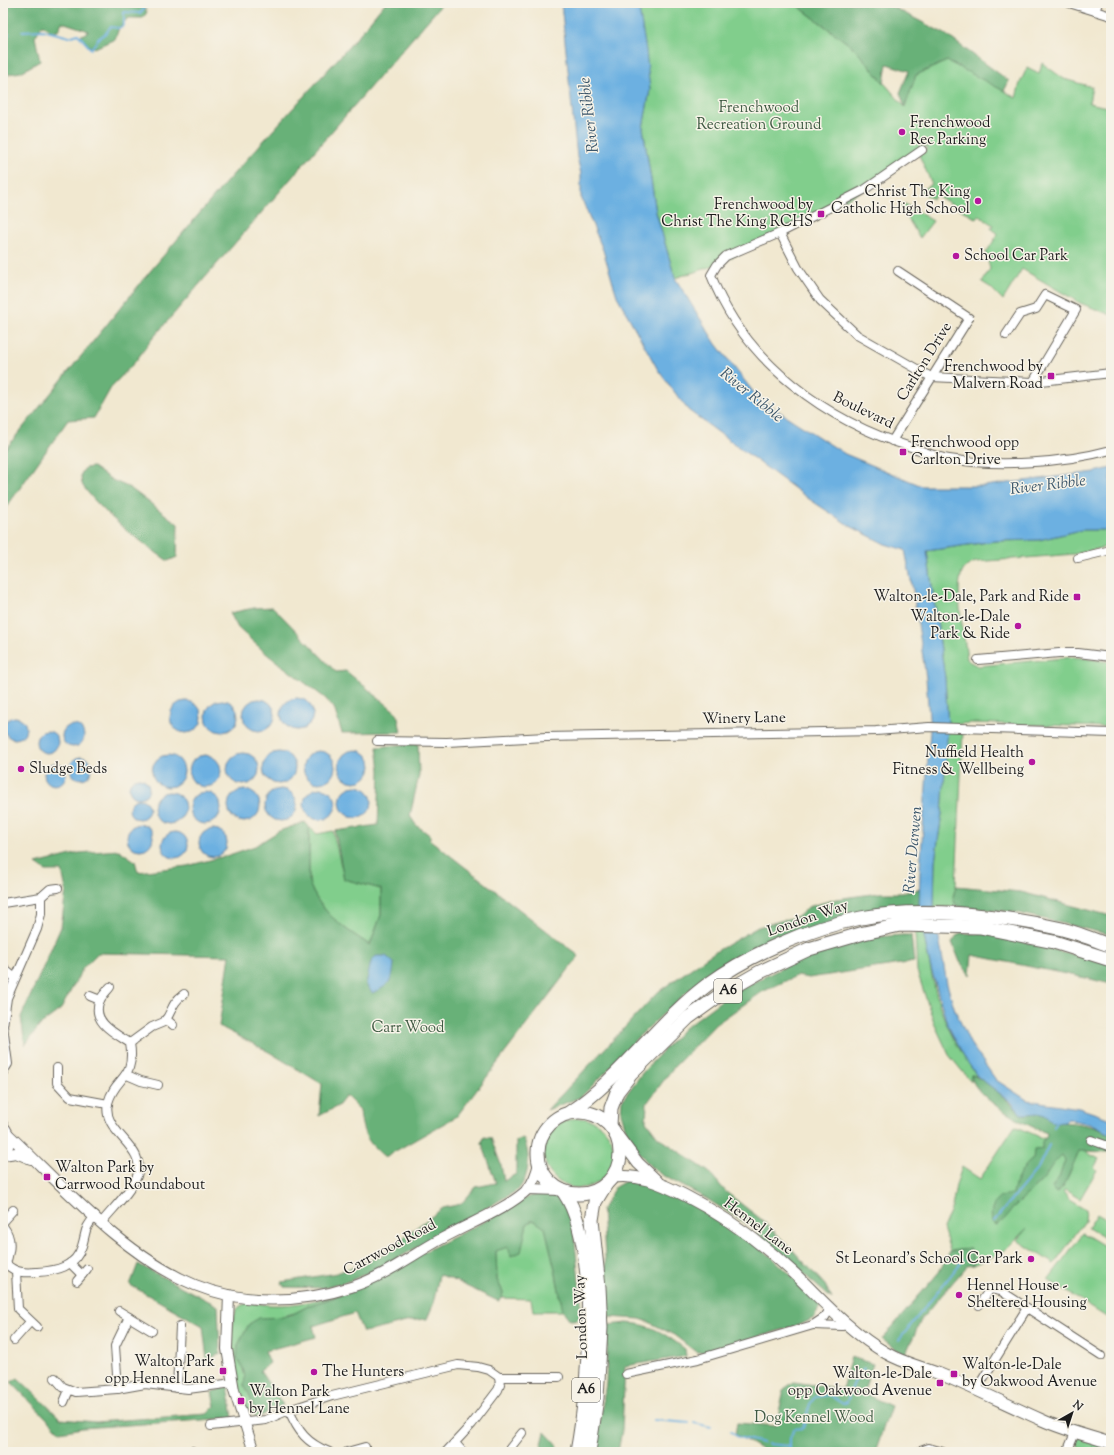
<svg xmlns="http://www.w3.org/2000/svg" width="1114" height="1455" viewBox="0 0 1114 1455" font-family="'Sorts Mill Goudy',serif">
<rect width="100%" height="100%" fill="#f7f3e8"/>
<filter id="ink" filterUnits="userSpaceOnUse"><feTurbulence type="fractalNoise" baseFrequency=".025" numOctaves="2"/><feDisplacementMap in="SourceGraphic" scale="8" xChannelSelector="R" yChannelSelector="G"/><feConvolveMatrix kernelMatrix="1 2 1 2 8 2 1 2 1" color-interpolation-filters="sRGB"/></filter>
<filter id="wash" filterUnits="userSpaceOnUse"><feTurbulence type="fractalNoise" baseFrequency=".012" numOctaves="4" result="noise"/><feDisplacementMap in="SourceGraphic" scale="16" xChannelSelector="R" yChannelSelector="G"/><feGaussianBlur stdDeviation="0.9" result="paint"/><feColorMatrix in="noise" values="0 0 0 0 0 0 0 0 0 0 0 0 0 0 0 0 0 1.4 0 .05"/><feComposite in="paint" operator="in"/></filter>
<g filter="url(#wash)">
<rect width="100%" height="100%" fill="#f1e8d0"/>
<g fill="#81ce8c" stroke="#4e7554">
<path d="M638 3H794L854 48 904 106 916 75 947 61 968 70 1016 98 1020 83 1027 68 1039 74 1042 63 1064 79 1092 87 1089 103 1111 108V315L1080 303 1022 269 1003 300 990 287 982 282 990 269 986 253 998 234 991 229 993 225 979 216 977 219 936 195 933 199 920 191 932 184 919 155 925 152 928 145 858 193 717 265 675 278 656 212 643 128 650 90Z"/>
<path d="M905 204 933 221 920 238 900 206Z"/>
<path d="M1081 530H1111V546L1075 554 976 562C971 564 964 567 962 573 954 591 965 638 967 659L970 662 978 666 1074 657 1111 662V727L970 723 948 725 945 678 927 551 995 541 1039 540Z"/>
<path d="M947 731 963 732 956 886 953 897 963 907H934L935 861 942 814Z"/>
<path d="M309 827 317 834 333 831 344 879 381 889V915L370 945C346 930 318 911 309 882Z"/>
<path d="M923 932C930 963 934 996 947 1025 955 1043 966 1060 977 1076L971 1075V1082L949 1055 934 1023 917 971 915 933Z"/>
<circle cx="579" cy="1153" r="35"/>
<path d="M1015 1126 1042 1138 1079 1142 1076 1147 1099 1159 1094 1168 1097 1170 1080 1199 1065 1190 1063 1191 1069 1200 1086 1210 1085 1221 1054 1264 1017 1240 1027 1228 1003 1252 973 1265 971 1249 950 1251 943 1228 952 1207 956 1185 962 1167 980 1179Z"/>
<path d="M1097 1214 1111 1222 1110 1241 1088 1228Z"/>
<path d="M533 1220 545 1227 555 1269 563 1311H533L531 1299 502 1298 503 1292 497 1280 496 1251 508 1246 520 1252 527 1224Z"/>
<path d="M1083 1233 1106 1247 1111 1246V1320L1048 1280Z"/>
<path d="M344 1293 310 1305 295 1313 249 1324 238 1345 237 1359C244 1368 246 1375 244 1386 252 1396 252 1407 260 1416 234 1420 223 1321 239 1307 247 1300 262 1305 272 1305 297 1306 320 1299 344 1293Z"/>
<path d="M1078 1437 1111 1445V1452H1088L1078 1446 1076 1439Z"/>
</g>
<g fill="#68b178" stroke="#42664a">
<path d="M3 3H141L147 12 143 18H128L119 28 115 39 95 48 87 45 80 36 89 31 62 22 58 31H51L42 25 35 37 40 61 21 72 8 74 3 85Z"/>
<path d="M385 3H443L152 339 135 362 112 386 94 418 68 420 3 512V452L152 269 228 180 353 42Z"/>
<path d="M794 3H885L945 34 1009 81 1004 91 947 61 916 75 905 107 900 93 909 71 887 64 884 83 854 48Z"/>
<path d="M93 467 112 480 130 488 178 524 177 557 168 561C139 541 103 514 83 486 81 482 81 477 81 474L85 468Z"/>
<path d="M273 607 336 672 346 671 397 713 401 732 342 733 334 708 325 698 268 655 238 628 230 613 254 608Z"/>
<path d="M418 743 419 775 410 816 416 825 431 836 429 839 579 956 457 1116 385 1157C367 1142 362 1134 360 1110L346 1096 338 1106 319 1116 322 1084 269 1052 219 1026 230 956 98 953 83 968 61 1009 41 1024 25 1045 21 1017 61 927 66 890 62 871H46L36 864 79 853 119 850 135 861 138 872 187 866 229 855 255 846 279 831 305 822 309 827V882C318 911 346 930 370 945L381 915V889L344 879 335 831 378 825 380 771 377 747Z"/>
<path d="M956 886 1021 892 1111 916V935L1014 912 963 907 955 904 953 897Z"/>
<path d="M920 889 919 907 851 915 697 983 636 1039 614 1064 581 1097 547 1110 658 992 710 955 758 927 799 916 808 907 836 899 879 893H902Z"/>
<path d="M960 933 992 934 1111 964V984L1086 978 972 955 970 975 960 962 952 942Z"/>
<path d="M903 935H911L914 962 809 978 796 976 762 992 716 1024 673 1068 647 1103 646 1121 658 1137 709 1172 726 1192 762 1220 788 1245 825 1285 832 1299 747 1224 707 1199 662 1175 650 1166 635 1147 626 1130 621 1113 622 1100 643 1072 683 1029 730 994 800 959 838 945 874 937Z"/>
<path d="M971 1075C983 1077 1012 1104 1021 1114 1036 1115 1041 1108 1053 1123 1072 1121 1091 1125 1109 1133L1111 1135V1150L1108 1152 1079 1151 1064 1186 1056 1193 1052 1188 1059 1178 1065 1160 1062 1155C1054 1162 1050 1168 1045 1177 1037 1187 1027 1194 1018 1203 1010 1210 1007 1220 996 1225L992 1222C989 1206 996 1195 1013 1194 1014 1183 1023 1165 1033 1159L1034 1150 1042 1149V1141L1046 1138 1047 1133C1027 1126 973 1098 971 1075Z"/>
<path d="M484 1137 491 1138 501 1165 504 1181 516 1174V1141L523 1138C531 1154 530 1176 518 1190L386 1265 349 1281 325 1288 284 1287 282 1282 337 1273 383 1255 413 1230 443 1208 461 1204 476 1187 496 1183 482 1143Z"/>
<path d="M629 1179 653 1184 689 1200 771 1256 821 1304 814 1318 802 1324 706 1352H696L674 1335 649 1322 640 1319 609 1317 602 1209 615 1187Z"/>
<path d="M541 1194 559 1197 569 1213 574 1233 583 1319 570 1320 563 1311 555 1269 545 1228 533 1220 527 1224 521 1252 511 1256 508 1247 496 1251 497 1280 503 1292 502 1298 498 1301 449 1278 439 1275 433 1305 427 1319C404 1320 386 1329 363 1332L355 1313 313 1326 316 1337 265 1351 270 1363 260 1371 283 1405 260 1416C252 1407 252 1396 244 1386 246 1375 244 1368 237 1359L238 1345 249 1324 259 1318 282 1317 295 1313 310 1305 333 1298 489 1219 528 1197Z"/>
<path d="M971 1249 973 1265 967 1266 922 1318 906 1353 896 1350 882 1339 939 1272 950 1251Z"/>
<path d="M138 1264 218 1306 220 1354 207 1360 203 1326 130 1285Z"/>
<path d="M627 1323C652 1324 665 1334 685 1349L686 1356 625 1366 622 1430 618 1452H595L606 1383 608 1325Z"/>
<path d="M851 1357 873 1364 863 1393 891 1406 875 1452H766L735 1434 737 1423 776 1426 784 1389 794 1382 842 1389Z"/>
<path d="M18 1378 61 1419 96 1422 207 1414 215 1406 212 1392 228 1386 233 1418 82 1428 60 1432 11 1382Z"/>
<path d="M545 1432 558 1446 556 1452H540Z"/>
</g>
<g fill="#6cb0e1" stroke="#44667e">
<path d="M561 3H638L646 50 650 90 643 128 656 212 675 278 716 344 758 398 845 454 922 486H984L1095 472 1111 468V530H1081L1039 540 995 541 927 551 945 678 948 725 942 814 935 861 934 907H919L920 869 930 730 926 678 913 590 905 550 885 544 850 526 809 499 688 410 658 370 617 296 603 250 581 197V174L577 157Z"/>
<circle cx="297" cy="714" r="16"/>
<circle cx="259" cy="715" r="16"/>
<circle cx="222" cy="716" r="16"/>
<circle cx="186" cy="717" r="16"/>
<circle cx="15" cy="728" r="11"/>
<circle cx="73" cy="736" r="11"/>
<circle cx="47" cy="742" r="11"/>
<circle cx="355" cy="766" r="16"/>
<circle cx="319" cy="767" r="16"/>
<circle cx="279" cy="768" r="16"/>
<circle cx="243" cy="769" r="16"/>
<circle cx="205" cy="771" r="16"/>
<circle cx="168" cy="771" r="16"/>
<circle cx="81" cy="768" r="11"/>
<circle cx="55" cy="774" r="11"/>
<circle cx="139" cy="788" r="10"/>
<circle cx="356" cy="802" r="16"/>
<circle cx="320" cy="804" r="16"/>
<circle cx="281" cy="805" r="16"/>
<circle cx="244" cy="806" r="16"/>
<circle cx="205" cy="808" r="16"/>
<circle cx="169" cy="808" r="16"/>
<circle cx="139" cy="809" r="10"/>
<circle cx="140" cy="837" r="13"/>
<circle cx="213" cy="843" r="14"/>
<circle cx="175" cy="845" r="13"/>
<path d="M923 932H938L947 984 955 1010 970 1043 996 1080 1027 1100 1079 1108 1111 1119V1134L1089 1124 1068 1119 1065 1122 1053 1123C1041 1108 1036 1115 1021 1114L1011 1102 977 1076 966 1060 947 1024 930 965Z"/>
<path d="M376 956H386L394 963C393 981 389 986 372 993L366 984 371 962Z"/>
</g>
<g fill="none" stroke-linecap="round" stroke-linejoin="round">
<g stroke="#6cb0e1" stroke-width="2">
<path d="M22 31 43 30 69 37 78 34 91 49 98 39 107 32 110 27 119 28 124 25V12L140 13 144 9V3"/>
<path d="M3 38 9 34"/>
<path d="M1054 1127 1056 1120"/>
<path d="M994 1221 1038 1168 1049 1145"/>
<path d="M899 1340 963 1260"/>
<path d="M653 1420 689 1423"/>
<path d="M694 1423 711 1427"/>
<path d="M731 1432 738 1437 763 1443"/>
<path d="M768 1444 790 1446"/>
<path d="M790 1452V1438L794 1429 803 1428 810 1404 815 1397 829 1395 843 1404 847 1402C850 1390 855 1378 864 1369"/>
</g>
</g>
</g>
<g filter="url(#ink)">
<g fill="none" stroke-linecap="round" stroke-linejoin="round">
<defs>
<g id="minor">
<path d="M1069 3 1111 16"/>
<path d="M1095 11 1098 3"/>
<path d="M922 150 864 190 780 233 726 256 717 265 711 275C744 362 827 422 914 448 925 452 937 457 949 459 998 467 1063 463 1111 450"/>
<path d="M780 233 798 268 820 300 857 335 931 377 1033 382 1111 373"/>
<path d="M1006 335 1020 314 1036 309 1045 295 1076 310 1033 382"/>
<path d="M892 441 969 318 898 271"/>
<path d="M1078 558 1111 550"/>
<path d="M978 660 1059 653H1078L1111 657"/>
<path d="M377 741 447 742 546 737 876 731 929 727 1111 733"/>
<path d="M3 903 41 897 50 889 58 888"/>
<path d="M3 968 14 977"/>
<path d="M90 996 100 1000"/>
<path d="M166 1019 173 1025"/>
<path d="M130 1043 152 1027 164 1022C173 1012 170 1004 184 994"/>
<path d="M57 1068V1083L70 1097 108 1104"/>
<path d="M3 1072 8 1064 3 1026 7 998 37 929 41 914V897"/>
<path d="M127 1075 141 1081 158 1085"/>
<path d="M1091 1140 1111 1147"/>
<path d="M3 1221 13 1210"/>
<path d="M102 1222C113 1208 130 1193 137 1176 148 1146 101 1133 108 1103 115 1076 136 1080 130 1043 116 1034 90 1022 100 1000 102 996 107 991 110 987"/>
<path d="M3 1226C13 1239 10 1250 6 1264"/>
<path d="M70 1263 82 1275"/>
<path d="M3 1267 6 1264C16 1273 24 1273 37 1272 56 1271 76 1267 82 1246 87 1230 83 1231 95 1216"/>
<path d="M16 1271 18 1309 37 1327"/>
<path d="M77 1281 87 1269"/>
<path d="M979 1305 990 1289 1001 1291 1101 1356"/>
<path d="M119 1311 152 1331"/>
<path d="M813 1325 842 1326 847 1325"/>
<path d="M14 1340 30 1322"/>
<path d="M626 1374 698 1359 813 1325 825 1317 830 1309"/>
<path d="M55 1378 63 1387 76 1392 117 1389 145 1384 188 1389 233 1383"/>
<path d="M177 1388 180 1326"/>
<path d="M118 1389 115 1346 129 1317"/>
<path d="M976 1390 1027 1308"/>
<path d="M64 1402 69 1390"/>
<path d="M289 1410C298 1432 307 1443 329 1452"/>
<path d="M211 1426 266 1420 289 1410 332 1396 458 1365 478 1367 489 1370 499 1377H559"/>
<path d="M455 1443 463 1452"/>
<path d="M192 1452V1451"/>
<path d="M347 1452 365 1447"/>
<path d="M446 1452 472 1424 498 1390 500 1385 499 1377"/>
<path d="M507 1452 522 1433"/>
<path d="M918 1452 929 1448 943 1452"/>
<path d="M1067 1452 1075 1433"/>
</g>
<g id="tertiary">
<path d="M3 1126C11 1135 11 1146 3 1154"/>
<path d="M9 1135C64 1187 124 1256 195 1285 244 1305 302 1303 351 1287 384 1277 413 1254 443 1238 468 1224 509 1208 528 1189 534 1181 537 1172 539 1163"/>
<path d="M3 1155 16 1153 31 1159"/>
<path d="M527 1189 561 1190"/>
<path d="M229 1295 227 1349 234 1390 254 1452"/>
</g>
<g id="secondary">
<path d="M617 1135 638 1163 657 1181"/>
<path d="M613 1177C640 1174 660 1183 684 1195 725 1216 762 1243 795 1274 824 1302 851 1333 886 1353 903 1363 922 1367 940 1374 974 1388 1008 1405 1042 1420 1064 1430 1088 1436 1111 1443"/>
</g>
<g id="trunk">
<circle cx="579" cy="1153" r="41"/>
<path d="M570 1112C621 1078 658 1022 707 985 750 954 809 928 861 918 921 906 1002 915 1062 929 1078 933 1095 940 1111 946"/>
<path d="M610 1125 611 1108 617 1092 631 1074 688 1018 720 995 760 972 809 949 864 933 900 925 980 927 1054 942 1111 960"/>
<path d="M563 1191C601 1245 589 1388 577 1452"/>
<path d="M589 1452 597 1398 601 1328 599 1287 592 1220 595 1202 606 1184"/>
</g>
</defs>
<use href="#minor" stroke="#67635b" stroke-width="10"/>
<use href="#tertiary" stroke="#67635b" stroke-width="12"/>
<use href="#secondary" stroke="#67635b" stroke-width="13"/>
<use href="#trunk" stroke="#67635b" stroke-width="15"/>
<use href="#minor" stroke="#fff" stroke-width="8"/>
<use href="#tertiary" stroke="#fff" stroke-width="10"/>
<use href="#secondary" stroke="#fff" stroke-width="11"/>
<use href="#trunk" stroke="#fff" stroke-width="13"/>
</g>
</g>
<g fill="#b5179e" stroke="#f7f3e8" stroke-width="1.5">
<circle cx="902" cy="132" r="4"/>
<circle cx="978" cy="201" r="4"/>
<rect x="817" y="210" width="8" height="8" rx="2"/>
<circle cx="956" cy="256" r="4"/>
<rect x="1047" y="372" width="8" height="8" rx="2"/>
<rect x="899" y="448" width="8" height="8" rx="2"/>
<rect x="1073" y="593" width="8" height="8" rx="2"/>
<circle cx="1018" cy="626" r="4"/>
<circle cx="1032" cy="762" r="4"/>
<circle cx="21" cy="769" r="4"/>
<rect x="43" y="1173" width="8" height="8" rx="2"/>
<circle cx="1031" cy="1259" r="4"/>
<circle cx="959" cy="1295" r="4"/>
<rect x="219" y="1367" width="8" height="8" rx="2"/>
<circle cx="314" cy="1372" r="4"/>
<rect x="950" y="1370" width="8" height="8" rx="2"/>
<rect x="936" y="1379" width="8" height="8" rx="2"/>
<rect x="237" y="1397" width="8" height="8" rx="2"/>
</g>
<g text-anchor="middle" dominant-baseline="central" stroke-width="3" stroke-linejoin="round" paint-order="stroke">
<g fill="#f7f3e8" stroke="#5e5c59" stroke-width="1">
<rect x="714" y="979" width="28" height="24" rx="3"/>
<rect x="572" y="1378" width="28" height="24" rx="3"/>
</g>
<g font-size="14" font-weight="bold" fill="#1c1c1c">
<text x="728" y="991">A6</text>
<text x="586" y="1390">A6</text>
</g>
<g font-size="15" fill="#3f5a43" stroke="#f7f3e8">
<text x="759" y="108">Frenchwood<tspan x="759" dy="17">Recreation Ground</tspan></text>
<text x="408" y="1028">Carr Wood</text>
<text x="814" y="1418">Dog Kennel Wood</text>
</g>
<g font-size="15" fill="#1c1c1c" stroke="#f7f3e8" text-anchor="start">
<text x="910" y="123">Frenchwood<tspan x="910" dy="17">Rec Parking</tspan></text>
<text x="970" y="192" text-anchor="end">Christ The King<tspan x="970" dy="17">Catholic High School</tspan></text>
<text x="813" y="205" text-anchor="end">Frenchwood by<tspan x="813" dy="17">Christ The King RCHS</tspan></text>
<text x="964" y="256">School Car Park</text>
<text x="1043" y="367" text-anchor="end">Frenchwood by<tspan x="1043" dy="17">Malvern Road</tspan></text>
<text x="911" y="443">Frenchwood opp<tspan x="911" dy="17">Carlton Drive</tspan></text>
<text x="1069" y="597" text-anchor="end">Walton-le-Dale, Park and Ride</text>
<text x="1010" y="617" text-anchor="end">Walton-le-Dale<tspan x="1010" dy="17">Park &amp; Ride</tspan></text>
<text x="1024" y="753" text-anchor="end">Nuffield Health<tspan x="1024" dy="17">Fitness &amp; Wellbeing</tspan></text>
<text x="29" y="769">Sludge Beds</text>
<text x="55" y="1168">Walton Park by<tspan x="55" dy="17">Carrwood Roundabout</tspan></text>
<text x="1023" y="1259" text-anchor="end">St Leonard's School Car Park</text>
<text x="967" y="1286">Hennel House -<tspan x="967" dy="17">Sheltered Housing</tspan></text>
<text x="215" y="1362" text-anchor="end">Walton Park<tspan x="215" dy="17">opp Hennel Lane</tspan></text>
<text x="962" y="1365">Walton-le-Dale<tspan x="962" dy="17">by Oakwood Avenue</tspan></text>
<text x="322" y="1372">The Hunters</text>
<text x="932" y="1374" text-anchor="end">Walton-le-Dale<tspan x="932" dy="17">opp Oakwood Avenue</tspan></text>
<text x="249" y="1392">Walton Park<tspan x="249" dy="17">by Hennel Lane</tspan></text>
</g>
<g font-size="15" fill="#1c1c1c" stroke="#f7f3e8">
<text transform="translate(925 362) rotate(-58)">Carlton Drive</text>
<text transform="translate(863 411) rotate(26)">Boulevard</text>
<text transform="translate(744 719) rotate(-1)">Winery Lane</text>
<text transform="translate(808 919) rotate(-19)">London Way</text>
<text transform="translate(758 1227) rotate(37)">Hennel Lane</text>
<text transform="translate(390 1248) rotate(-28)">Carrwood Road</text>
<text transform="translate(582 1317) rotate(-92)">London Way</text>
</g>
<g font-size="16" font-style="italic" fill="#3c576b" stroke="#f7f3e8">
<text transform="translate(590 115) rotate(-97)">River Ribble</text>
<text transform="translate(751 396) rotate(39)">River Ribble</text>
<text transform="translate(1048 486) rotate(-7)">River Ribble</text>
<text transform="translate(914 850) rotate(-85)">River Darwen</text>
</g>
</g>
<rect width="1114" height="1455" fill="none" stroke="#f7f3e8" stroke-width="16"/>
<g transform="translate(1072 1413) rotate(39)" stroke="#f7f3e8" stroke-width="3" paint-order="stroke">
<path d="M0-3L7 15L0 10L-7 15Z" fill="#1c1c1c"/>
<text y="-6" font-size="11" font-weight="bold" text-anchor="middle" fill="#1c1c1c">N</text>
</g>
</svg>
